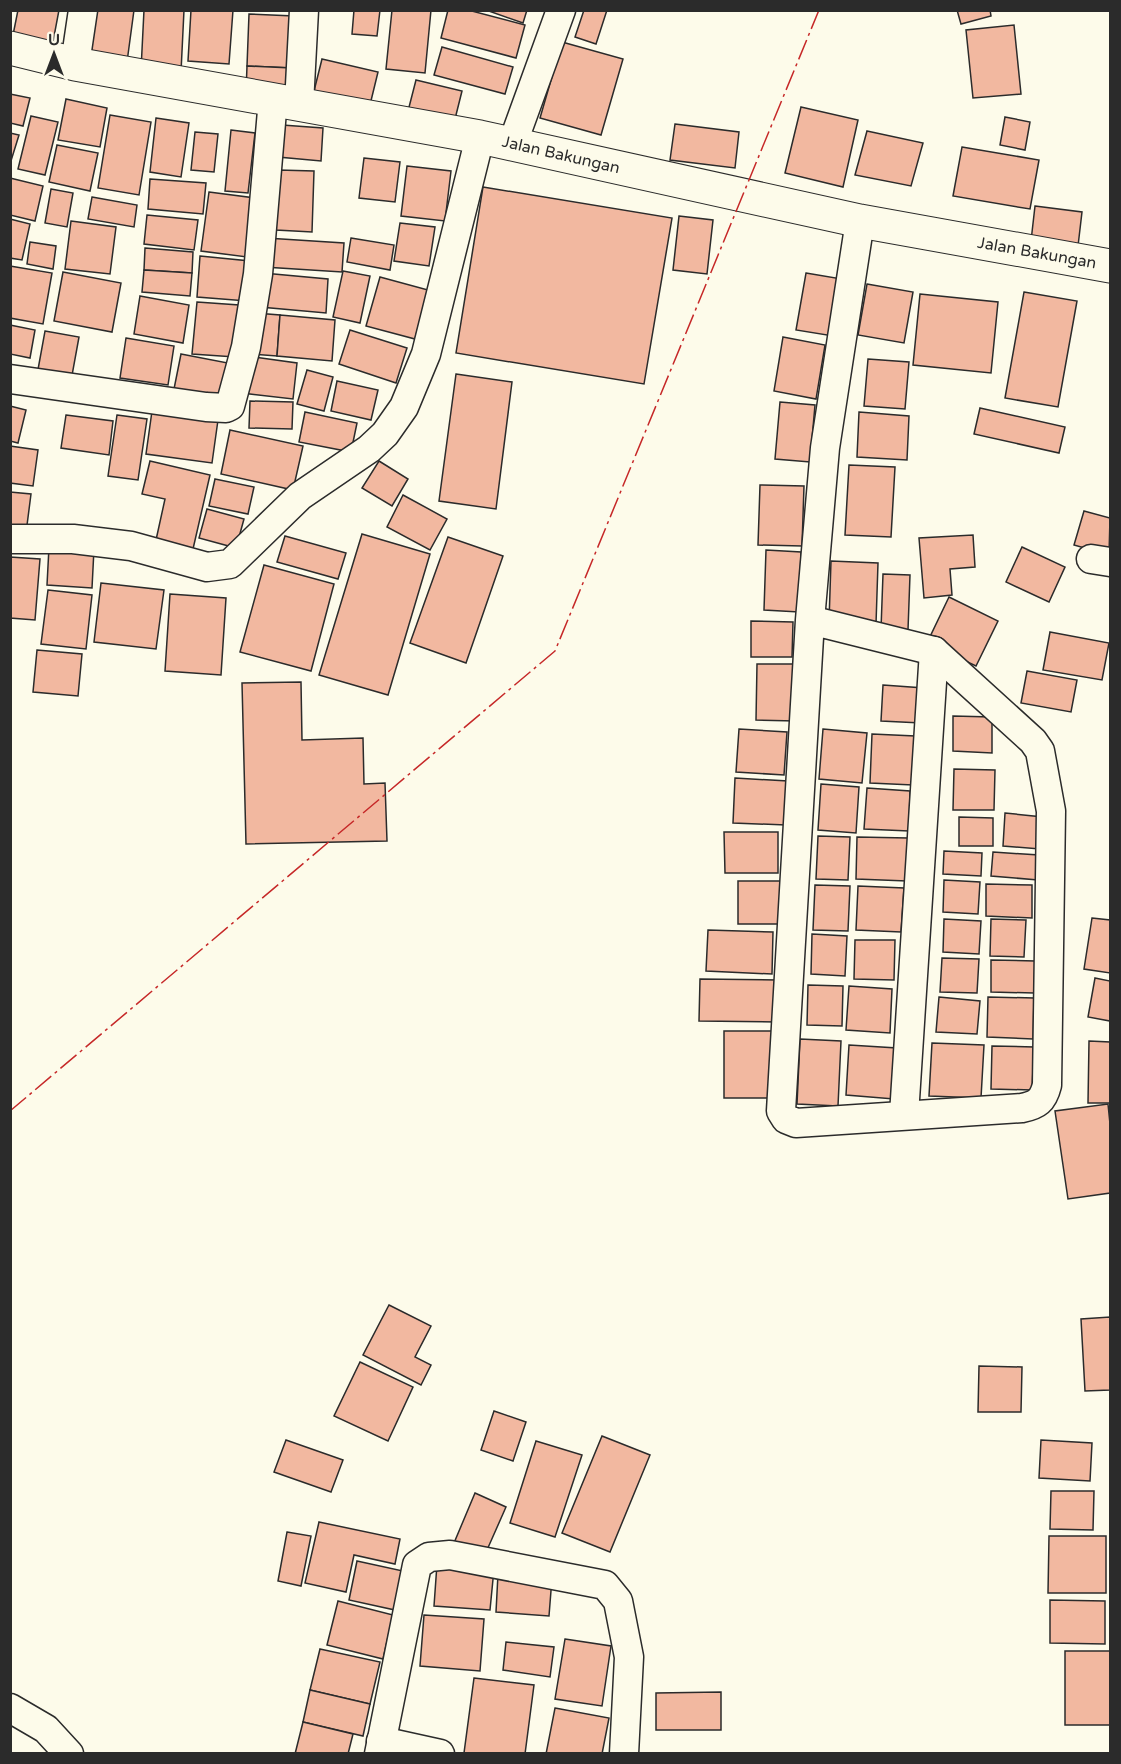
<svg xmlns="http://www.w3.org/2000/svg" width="1121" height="1764" viewBox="0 0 1121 1764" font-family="'Varela Round',sans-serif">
<rect width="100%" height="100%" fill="#fdfbea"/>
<g fill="#f2b8a0" stroke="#2b2b2b" stroke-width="1.5">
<path d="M18 10H59L53 42 13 35Z"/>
<path d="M89 10H134L127 62 83 56Z"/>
<path d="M144 10H184L181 72 141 70Z"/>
<path d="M191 10H233L229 64 188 61Z"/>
<path d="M354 10H380L377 36 352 34Z"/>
<path d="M392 10H431L425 73 386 69Z"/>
<path d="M448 10H468L525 25 516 58 441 38Z"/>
<path d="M486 10H527L523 23Z"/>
<path d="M584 10H607L596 44 575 37Z"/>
<path d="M957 10H990L991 16 961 24Z"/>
<path d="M249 14 294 16 292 68 247 66Z"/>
<path d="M1014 25 1021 94 973 98 966 30Z"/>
<path d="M562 42 623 59 601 135 540 118Z"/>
<path d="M442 47 513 67 505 94 434 75Z"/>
<path d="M322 59 378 72 368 113 312 99Z"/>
<path d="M247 66 292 68 290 94 246 92Z"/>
<path d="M416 80 462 91 453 127 407 115Z"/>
<path d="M10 94 30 98 23 126 10 123Z"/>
<path d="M66 99 107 108 100 147 58 140Z"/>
<path d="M801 107 858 120 843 187 785 173Z"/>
<path d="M110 115 151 122 139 195 98 188Z"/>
<path d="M31 116 58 122 45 175 18 169Z"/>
<path d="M1005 117 1030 122 1025 150 1000 145Z"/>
<path d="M156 118 189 123 181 177 150 172Z"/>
<path d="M675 124 739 132 735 168 670 160Z"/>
<path d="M282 125 323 128 321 161 278 157Z"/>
<path d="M231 130 255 133 248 193 225 191Z"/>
<path d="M867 131 923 143 911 186 855 175Z"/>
<path d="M195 132 218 134 214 172 191 170Z"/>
<path d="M10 133 19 135 10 164Z"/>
<path d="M57 145 98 153 90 191 49 182Z"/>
<path d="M962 147 1039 160 1030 209 953 196Z"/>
<path d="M364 158 400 162 395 202 359 198Z"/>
<path d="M407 166 451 171 445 221 401 216Z"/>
<path d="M278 170 314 171 312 232 276 230Z"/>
<path d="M10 178 43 186 35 221 10 215Z"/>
<path d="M150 179 206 183 203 214 148 209Z"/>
<path d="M483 187 672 218 644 384 456 353Z"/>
<path d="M51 189 73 193 67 227 45 223Z"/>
<path d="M209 192 255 198 247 257 201 251Z"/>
<path d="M92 197 137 205 134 227 88 219Z"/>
<path d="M1035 206 1082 212 1078 246 1031 241Z"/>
<path d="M147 215 198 220 194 250 144 244Z"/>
<path d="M679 216 713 220 707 274 673 270Z"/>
<path d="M10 219 30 224 22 260 10 258Z"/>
<path d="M71 221 116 227 110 274 65 269Z"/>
<path d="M400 223 435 227 429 266 394 261Z"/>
<path d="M266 238 344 243 342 272 264 267Z"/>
<path d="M351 238 394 245 390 270 347 262Z"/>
<path d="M30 242 56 246 53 269 27 264Z"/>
<path d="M145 248 193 252 192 273 144 270Z"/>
<path d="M200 256 250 261 247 301 197 297Z"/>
<path d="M10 266 52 273 43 324 10 318Z"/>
<path d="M144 270 192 273 190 296 142 292Z"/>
<path d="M343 271 370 276 360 323 333 317Z"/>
<path d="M63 272 121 283 112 332 54 321Z"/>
<path d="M263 273 328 279 326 313 260 307Z"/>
<path d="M806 273 842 279 833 336 796 330Z"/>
<path d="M380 277 428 290 415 339 366 326Z"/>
<path d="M867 284 913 292 904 343 858 335Z"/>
<path d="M1024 292 1077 301 1058 407 1005 398Z"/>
<path d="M920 294 998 302 991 373 913 365Z"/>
<path d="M140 296 189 305 183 343 134 334Z"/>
<path d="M197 302 239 305 235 357 192 354Z"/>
<path d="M255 313 280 315 277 356 251 354Z"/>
<path d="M280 315 335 320 332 361 277 356Z"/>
<path d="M10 325 35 330 30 358 10 354Z"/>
<path d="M350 330 407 348 396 383 339 364Z"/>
<path d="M45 331 79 337 71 381 37 375Z"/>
<path d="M783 337 825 345 816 399 774 391Z"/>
<path d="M126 338 174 346 168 385 120 378Z"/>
<path d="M181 354 228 363 220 403 173 394Z"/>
<path d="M247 356 297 363 293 399 242 393Z"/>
<path d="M868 359 909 362 905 409 864 406Z"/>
<path d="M307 370 333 377 324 411 297 404Z"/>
<path d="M456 374 512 382 496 509 439 501Z"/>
<path d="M337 381 378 390 371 420 331 411Z"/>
<path d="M250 401 293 402 292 429 249 428Z"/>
<path d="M780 402 815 405 810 462 775 459Z"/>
<path d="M10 406 26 410 18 443 10 441Z"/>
<path d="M980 408 1065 427 1059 453 974 434Z"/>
<path d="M152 411 218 420 212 463 146 454Z"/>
<path d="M305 412 357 423 351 452 299 442Z"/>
<path d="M859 412 909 416 907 460 857 457Z"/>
<path d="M66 415 113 421 109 455 61 448Z"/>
<path d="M117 415 147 419 138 480 108 476Z"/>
<path d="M230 430 303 446 293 490 221 474Z"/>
<path d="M10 446 38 450 33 486 10 483Z"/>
<path d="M150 461 210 475 193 549 156 540 165 499 142 494Z"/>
<path d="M379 461 408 479 392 506 362 488Z"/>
<path d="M849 465 895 467 891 537 845 535Z"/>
<path d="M215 479 254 487 248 514 209 506Z"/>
<path d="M760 485 804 486 802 546 758 545Z"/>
<path d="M10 492 31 494 26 533 10 531Z"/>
<path d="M403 495 447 519 430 550 387 527Z"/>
<path d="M207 509 244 519 236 548 199 538Z"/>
<path d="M1084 511 1110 518 1109 555 1074 545Z"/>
<path d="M362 534 430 554 388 695 319 675Z"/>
<path d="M973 535 975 567 950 569 952 595 924 598 919 538Z"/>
<path d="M285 536 346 553 338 579 277 562Z"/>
<path d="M448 537 503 556 466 663 410 643Z"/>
<path d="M49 547 94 549 92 588 47 585Z"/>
<path d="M1022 547 1065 567 1049 602 1006 582Z"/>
<path d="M766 550 801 552 799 612 764 610Z"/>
<path d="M10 557 40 559 35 620 10 618Z"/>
<path d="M831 561 878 563 876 624 829 622Z"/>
<path d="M264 565 334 584 311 671 240 652Z"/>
<path d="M883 574 910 575 908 630 881 629Z"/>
<path d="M101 583 164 590 156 649 94 642Z"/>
<path d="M48 590 92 595 86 649 41 644Z"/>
<path d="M170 594 226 598 221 675 165 671Z"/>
<path d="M949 597 998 621 976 666 927 643Z"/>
<path d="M751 621 793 622 792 657H751Z"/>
<path d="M1050 632 1109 643 1102 680 1043 670Z"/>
<path d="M37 650 82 654 78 696 33 692Z"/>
<path d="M757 664H797L796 721 756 720Z"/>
<path d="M1027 671 1077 680 1071 712 1021 703Z"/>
<path d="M301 682 302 740 363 738 364 784 385 783 387 841 246 844 242 683Z"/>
<path d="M883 685 924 688 921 723 881 721Z"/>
<path d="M953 716 992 717V753L953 751Z"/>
<path d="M739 729 787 732 784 775 736 772Z"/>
<path d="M823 729 867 733 862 783 819 779Z"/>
<path d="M872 734 915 736 913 785 870 783Z"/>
<path d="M954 769 995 770 994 810H953Z"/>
<path d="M735 778 788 781 786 825 733 823Z"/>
<path d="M821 784 859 787 856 833 818 830Z"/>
<path d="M867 788 910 791 909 831 864 829Z"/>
<path d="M1005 813 1043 817 1040 849 1003 846Z"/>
<path d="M959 817 993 818V846H959Z"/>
<path d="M724 832H778V873H725Z"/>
<path d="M818 836 850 837 848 880 816 879Z"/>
<path d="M857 837 908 838 907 881 856 879Z"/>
<path d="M944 851 982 853 981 876 943 874Z"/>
<path d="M993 852 1039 855 1038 880 991 876Z"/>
<path d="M944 880 980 882 978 914 943 912Z"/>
<rect x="738" y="881" width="45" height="43"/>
<path d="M986 884 1032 885V918L986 916Z"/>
<path d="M815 885 850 886 848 931 813 930Z"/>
<path d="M858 886 904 888 901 932 856 930Z"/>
<path d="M1092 918 1110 920V973L1084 969Z"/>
<path d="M944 919 981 921 979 954 943 952Z"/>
<path d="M991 919 1026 920 1024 957 990 956Z"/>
<path d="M708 930 773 932 772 974 706 971Z"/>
<path d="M812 934 847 936 845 976 811 974Z"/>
<path d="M855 940H895L894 980 854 979Z"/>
<path d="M942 958 979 959 977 993 940 992Z"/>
<path d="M991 960 1035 961 1034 993 991 992Z"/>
<path d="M1095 978 1110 981V1021L1088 1017Z"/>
<path d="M700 979 778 980 777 1022 699 1021Z"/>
<path d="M808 985 843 986 842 1026 807 1025Z"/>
<path d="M849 986 892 989 890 1033 846 1030Z"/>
<path d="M939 997 980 1001 977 1034 936 1032Z"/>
<path d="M988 997 1034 998 1033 1039 987 1037Z"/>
<rect x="724" y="1031" width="49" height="67"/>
<path d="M800 1039 841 1041 838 1106 797 1104Z"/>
<path d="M1089 1041 1110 1042V1103H1088Z"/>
<path d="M932 1043 984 1045 981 1098 929 1096Z"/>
<path d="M849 1045 897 1048 894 1099 846 1095Z"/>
<path d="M992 1046 1034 1047 1032 1090 991 1089Z"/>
<path d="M1108 1104 1110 1124V1193L1068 1199 1055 1111Z"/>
<path d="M389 1305 431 1326 415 1357 431 1365 421 1385 363 1355Z"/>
<path d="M1110 1317V1390L1085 1391 1081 1319Z"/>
<path d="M360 1362 413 1387 388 1441 334 1416Z"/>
<path d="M979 1366 1022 1367 1021 1412H978Z"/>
<path d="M494 1411 526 1422 513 1461 481 1450Z"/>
<path d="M602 1436 650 1455 610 1552 562 1533Z"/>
<path d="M286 1440 343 1460 331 1492 274 1472Z"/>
<path d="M1041 1440 1092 1443 1090 1481 1039 1478Z"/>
<path d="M536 1441 582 1455 555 1537 510 1523Z"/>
<path d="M1051 1491H1094L1093 1530 1050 1529Z"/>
<path d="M475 1493 506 1507 487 1550 454 1543Z"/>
<path d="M319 1522 400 1539 395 1564 354 1555 346 1592 305 1583Z"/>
<path d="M287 1532 311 1536 301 1586 278 1581Z"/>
<path d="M1049 1536H1106V1593H1048Z"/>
<path d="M357 1561 403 1571 395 1610 349 1600Z"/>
<path d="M437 1564 494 1569 490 1610 434 1606Z"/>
<path d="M498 1574 552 1578 549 1616 496 1612Z"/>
<path d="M1050 1600 1105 1601V1644L1050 1643Z"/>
<path d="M338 1601 393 1615 383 1659 327 1645Z"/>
<path d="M424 1615 484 1619 480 1671 420 1666Z"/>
<path d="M565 1639 611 1646 602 1706 555 1699Z"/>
<path d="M506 1642 554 1647 550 1677 503 1670Z"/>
<path d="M320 1649 380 1662 370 1704 310 1690Z"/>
<rect x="1065" y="1651" width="45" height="74"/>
<path d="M474 1678 534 1685 525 1754 464 1753Z"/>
<path d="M310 1690 370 1704 363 1736 303 1722Z"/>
<path d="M721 1692V1730H656V1693Z"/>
<path d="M555 1708 609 1718 602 1754H546Z"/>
<path d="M303 1722 353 1734 348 1754H295Z"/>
</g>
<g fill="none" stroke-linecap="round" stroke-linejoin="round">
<defs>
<g id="street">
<path d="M75 64 83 10"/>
<path d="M299 104 304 10"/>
<path d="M512 145 561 10"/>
<path d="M10 379 206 407 226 408 230 406 246 347 258 274 273 99"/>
<path d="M10 539H73L131 546 207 567 230 564 300 496 369 449 385 434 404 407 426 354 480 137"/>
<path d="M1091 559 1110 562"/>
<path d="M810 620 934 651 1033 741 1040 751 1051 811 1047 1085C1043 1101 1037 1105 1022 1108L796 1123 786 1119 781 1111 810 620 825 448 860 221"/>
<path d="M904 1115 934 651"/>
<path d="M10 1708 46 1729 69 1754"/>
<path d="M381 1741 440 1754"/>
<path d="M379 1754 417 1565 429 1557 450 1555 605 1585 618 1601 629 1657 624 1754"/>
</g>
<path id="secondary" d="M10 48 75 64 480 137 860 221 1110 266"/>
</defs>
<use href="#street" stroke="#2b2b2b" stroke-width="31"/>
<use href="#secondary" stroke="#2b2b2b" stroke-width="35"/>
<use href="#street" stroke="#fdfbea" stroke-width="28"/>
<use href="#secondary" stroke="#fdfbea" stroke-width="33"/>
<path stroke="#c62828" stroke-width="1.5" stroke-dasharray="21 4.5 3 4.5" stroke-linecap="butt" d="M10 1111 555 651 819 10"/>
</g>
<g text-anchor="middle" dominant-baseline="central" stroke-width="4.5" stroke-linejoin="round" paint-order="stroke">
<g font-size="16" fill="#2b2b2b" stroke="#fdfbea">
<text transform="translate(561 155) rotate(13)">Jalan Bakungan</text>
<text transform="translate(1037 253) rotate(10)">Jalan Bakungan</text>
</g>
</g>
<rect width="1121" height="1764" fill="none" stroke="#2b2b2b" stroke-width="24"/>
<g transform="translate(54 54)" stroke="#fdfbea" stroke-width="4.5" paint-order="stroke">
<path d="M0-4.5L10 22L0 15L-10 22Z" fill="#2b2b2b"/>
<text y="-9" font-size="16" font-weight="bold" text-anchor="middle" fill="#2b2b2b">U</text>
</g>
</svg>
